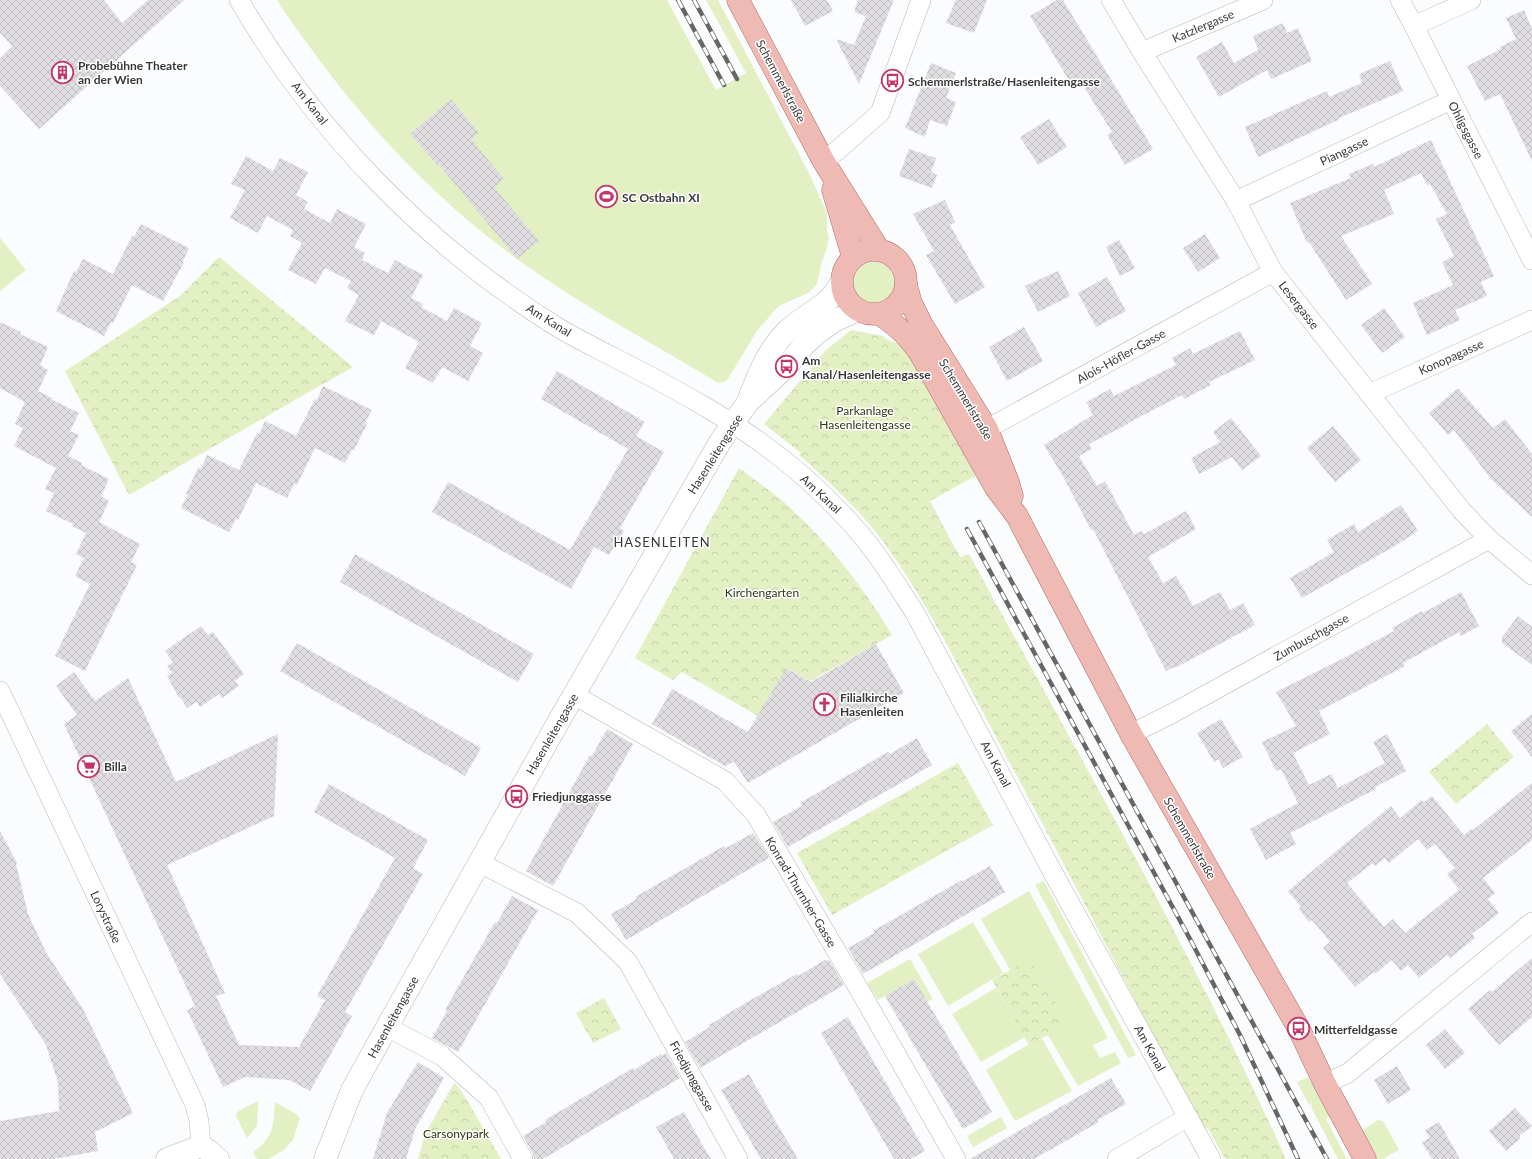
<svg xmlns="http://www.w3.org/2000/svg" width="1532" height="1159" viewBox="0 0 1532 1159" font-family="Lato,sans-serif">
<defs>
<pattern id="park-crowns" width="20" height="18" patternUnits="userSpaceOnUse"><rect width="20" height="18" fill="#e3f0c4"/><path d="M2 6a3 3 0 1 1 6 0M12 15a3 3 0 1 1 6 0" fill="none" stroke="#c4cfa9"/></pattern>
<pattern id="building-cross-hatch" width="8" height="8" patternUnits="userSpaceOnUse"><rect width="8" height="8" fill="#e0dee0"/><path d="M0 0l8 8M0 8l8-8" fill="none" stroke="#c1bfc1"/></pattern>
</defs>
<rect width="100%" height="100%" fill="#fbfcfe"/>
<g fill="#e3f0c4">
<path d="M277 0H667L716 90 746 73 706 0H718L810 175 827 213V230L829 238 826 251 822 261 817 284 814 287 810 292 779 306 775 310 757 331 728 379 724 382 718 383C651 342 580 305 517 259 440 203 373 133 317 57 304 38 289 20 277 0Z"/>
<path d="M0 238 26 270 0 291Z"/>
<circle cx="874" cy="283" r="21"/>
<path d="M1044 881 1136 1055 1128 1058 1035 885Z"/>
<path d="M1029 891 1108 1038 1093 1045 1100 1058 1115 1052 1121 1063 1078 1086 1037 1017 1058 1006 1041 977 1020 987 981 919Z"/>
<path d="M973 922 1003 973 948 1006 918 954Z"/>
<path d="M910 959 933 999 927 1002 914 979 878 1000 867 983Z"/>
<path d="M996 988 1025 1037 981 1062 952 1014Z"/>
<path d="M1041 1037 1072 1091 1015 1121 986 1070Z"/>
<path d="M1308 1077 1330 1116 1326 1119 1347 1159H1338L1311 1107 1312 1105 1311 1103 1309 1105 1297 1082Z"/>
<path d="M258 1101 257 1126 247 1138 236 1116 237 1112Z"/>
<path d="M275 1102 296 1114 300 1118 293 1140 284 1150 269 1159H257L253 1152C274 1137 273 1127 275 1102Z"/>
<path d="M1001 1117 1007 1128 973 1147 967 1136Z"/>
<path d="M1378 1120 1383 1121 1399 1150 1383 1159H1376L1375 1157 1361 1131Z"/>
</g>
<g fill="url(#park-crowns)">
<path d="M219 257 353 367 129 495 65 371 180 296Z"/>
<path d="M851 330 883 336 891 342 904 344 979 474 930 501 960 557 969 554C1078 754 1192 951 1286 1159H1225L1208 1128 1204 1130C1136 1005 1073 879 1005 754 987 720 969 686 951 652 928 610 905 569 875 531 852 503 826 479 799 455L801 453 764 424 826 350Z"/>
<path d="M739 468C755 480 771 491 785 503 828 542 863 586 892 635L810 681 787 668 758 716 682 672 673 680 635 658Z"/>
<path d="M1487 724 1514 757 1456 804 1429 772Z"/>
<path d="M958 763 993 825 832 915 797 853Z"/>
<path d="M1030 959 1069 1024 1029 1045 992 980Z"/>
<path d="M604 998 621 1029 593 1043 576 1013Z"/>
<path d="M454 1083 461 1090 501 1159H418L425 1134Z"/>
</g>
<g fill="url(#building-cross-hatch)" fill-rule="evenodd">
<path d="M0 0H104L122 23 148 0H184L39 129 0 86V58L12 46 0 33Z"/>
<path d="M791 0H827L833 11 805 26Z"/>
<path d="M858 0H894L859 84 836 39 854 45 866 16 854 12Z"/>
<path d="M956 0H987L974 33 946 23Z"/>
<path d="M1057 0H1063L1153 149 1125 165 1107 135 1112 132 1081 82 1073 87 1030 16Z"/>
<path d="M1524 10 1532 29V161L1500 94 1485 101 1467 66 1501 49 1500 47 1516 39 1506 18Z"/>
<path d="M1283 23 1287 33 1298 28 1312 61 1271 79 1267 70 1219 97 1196 57 1222 42 1234 63 1258 50 1253 36Z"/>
<path d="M1390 61 1403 91 1339 118 1340 119 1258 157 1245 127 1327 91 1329 97 1362 83 1359 74Z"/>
<path d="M931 63 956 73 946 98 956 102 947 126 930 120 925 137 905 128Z"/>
<path d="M451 99 479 133 471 139 504 179 494 187 539 241 517 259 439 165 438 166 410 134Z"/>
<path d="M1049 119 1067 147 1038 165 1020 137Z"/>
<path d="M1431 140 1494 276 1481 282 1487 296 1455 310 1460 320 1427 335 1413 303 1453 285 1442 262 1454 256 1436 219 1447 214 1430 184 1427 185 1421 173 1384 190 1394 214 1341 236 1372 284 1346 300 1309 242 1307 243 1290 203 1351 178 1349 174 1373 164 1374 167Z"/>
<path d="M909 149 936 158 931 172 937 175 932 188 899 176Z"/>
<path d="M246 156 273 171 280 158 308 172 296 195 308 202 304 209 330 223 337 209 366 224 354 247 365 253 362 260 388 273 395 260 423 275 411 298 423 304 421 307 447 321 454 308 482 323 470 346 483 353 468 381 442 367 433 383 405 368 419 342 381 321 374 335 345 321 359 295 347 288 351 281 325 268 316 284 288 270 302 243 290 236 293 230 267 216 258 233 230 218 245 190 231 184Z"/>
<path d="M945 200 955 222 950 225 985 287 955 304 926 255 934 251 913 214Z"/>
<path d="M141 224 189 248 183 261 184 262 163 301 132 285 113 323 111 322 104 336 56 311 74 271 76 272 83 259 113 274 132 236 134 237Z"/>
<path d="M1205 234 1220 258 1198 272 1183 248Z"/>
<path d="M1119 240 1135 268 1120 276 1106 247Z"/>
<path d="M1058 271 1070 296 1038 312 1025 286Z"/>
<path d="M1107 277 1126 311 1096 327 1078 293Z"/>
<path d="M1384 308 1405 337 1382 353 1361 325Z"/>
<path d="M0 322 21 332 20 334 48 347 40 365 48 370 38 391 52 398 51 399 79 413 70 431 79 435 68 456 82 463 81 465 109 479 101 496 109 501 99 522 140 544 131 562 137 565 85 671 55 656 90 584 75 576 84 558 76 554 86 533 72 526 73 524 46 511 54 493 45 489 56 468 14 446 23 428 15 424 25 402 0 388Z"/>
<path d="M1024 327 1043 361 1007 381 989 347Z"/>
<path d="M1240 331 1255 360 1209 382 1211 385 1184 399 1182 395 1128 423V424L1089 444 1092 449 1079 456 1097 486 1105 481 1134 535 1142 531 1144 534 1186 511 1196 529 1148 557 1163 583 1176 576 1193 606 1220 592 1230 610 1243 603 1255 625 1175 668 1174 667 1166 671 1093 529 1091 530 1065 480 1044 445 1093 415 1086 402 1110 389 1114 396 1176 365 1172 358 1190 348 1193 354Z"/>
<path d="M557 371 645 422 636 436 664 452 620 528 624 531 609 555 594 547 571 589 432 512 448 482 570 550 628 449 541 399Z"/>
<path d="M323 386 372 410 365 423 367 424 354 450 352 449 345 463 315 448 297 485 294 484 287 498 256 483 238 520 236 519 229 532 181 508 188 494H186L198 468 201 469 207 455 239 470 257 433 259 434 265 421 296 436 315 399 317 400Z"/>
<path d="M1458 388 1493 428 1505 419 1532 454V517L1491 479 1454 430 1448 435 1429 413Z"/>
<path d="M1231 418 1261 456 1242 470 1232 457 1199 474 1191 458 1220 442 1213 432Z"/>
<path d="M1333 426 1361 460 1335 482 1307 448Z"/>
<path d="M1401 505 1418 531 1395 546 1302 598 1290 578 1334 552 1327 540 1354 524 1358 532Z"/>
<path d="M355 554 534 654 518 682 340 582Z"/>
<path d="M1461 592 1479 626 1461 636 1459 632 1403 663 1405 666 1319 711 1330 734 1293 753 1309 785 1331 774 1338 788 1385 763 1373 742 1387 734 1406 771 1375 787 1376 789 1290 833 1296 844 1266 860 1250 829 1298 803 1281 769 1276 771 1262 742 1296 726 1276 692 1346 657 1394 631 1392 628 1422 611 1423 613Z"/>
<path d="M1518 616 1532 627V665L1502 643V637Z"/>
<path d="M201 626 208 635 213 632 244 674 235 681 239 686 222 698 219 694 200 707 196 702 187 708 180 697 179 698 167 676 172 673 167 666 173 662 165 651Z"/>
<path d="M297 643 481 748 465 776 280 671Z"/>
<path d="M876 644 904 693 748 783 734 762 725 766 652 724 672 689 748 732 786 668 811 682Z"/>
<path d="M74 672 95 701 128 678 176 782 278 734 274 816 167 865 225 993 216 996 239 1045 299 1047 325 1000 317 996 395 858 314 812 329 784 428 840 413 868 423 874 345 1012 352 1016 310 1091 289 1080 245 1077 223 1087 187 1010 195 1006 64 724 77 715 56 686Z"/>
<path d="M1532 714V757L1511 731Z"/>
<path d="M1221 719 1243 757 1223 768 1218 759 1214 762 1197 733Z"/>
<path d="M607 729 633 744 553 886 526 871 590 755 592 756Z"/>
<path d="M917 738 932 765 788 847 773 822 802 806 800 803 888 752 890 754Z"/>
<path d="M1532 783V840L1483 878 1495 893 1488 899 1499 913 1472 934 1475 938 1450 958 1447 955 1419 978 1408 965 1401 971 1392 960 1375 974 1374 972 1355 987 1323 948 1330 942 1312 920 1309 922 1299 909 1301 907 1288 891 1391 806 1400 818 1422 800 1424 802 1432 796 1464 835 1471 829 1473 830ZM1418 839 1427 850 1435 844 1455 868 1447 874 1459 890 1405 933 1393 919 1384 927 1347 883 1373 863 1375 866 1385 858 1389 863Z"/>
<path d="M0 831 17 863 16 864 28 914 42 944 47 954 83 1009 133 1113 95 1132 98 1151 54 1159H0V1121L59 1111 58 1082 46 1045 0 974Z"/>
<path d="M753 833 754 834 769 858 626 940 611 914 637 899 635 897 724 846 726 848Z"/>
<path d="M990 866 1005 892 863 974 848 948 874 933 873 931 962 880 963 881Z"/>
<path d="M512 896 538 910 458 1052 432 1038 447 1011 445 1010 495 922 497 923Z"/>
<path d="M1532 958V1017L1499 1045 1468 1009 1490 990 1492 992Z"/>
<path d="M825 960 826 961 829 960 844 985 700 1068 685 1042 710 1027 709 1025 754 998 797 974 798 976Z"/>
<path d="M914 979 992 1112 963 1129 885 996Z"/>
<path d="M848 1017 925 1151 911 1159H894L821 1033Z"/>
<path d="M1445 1029 1465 1053 1445 1069 1426 1045Z"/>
<path d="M666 1053 680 1078 543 1159H534L533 1154 523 1136 546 1122 545 1120 633 1068 634 1070 661 1054 662 1056Z"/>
<path d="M418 1062 444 1078 415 1129 406 1159H373L387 1113Z"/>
<path d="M1397 1066 1411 1090 1388 1104 1374 1080Z"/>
<path d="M749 1074 773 1117 798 1159H761L721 1090Z"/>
<path d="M1111 1078 1126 1104 1097 1120 1099 1122 1034 1159H970Z"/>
<path d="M1515 1108 1532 1126 1519 1136 1521 1138 1506 1151 1489 1131Z"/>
<path d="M684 1112 703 1146 711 1159H674L656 1127Z"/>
<path d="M1439 1122 1460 1159H1432L1422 1142 1430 1138 1425 1130Z"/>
</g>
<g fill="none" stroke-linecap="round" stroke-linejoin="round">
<defs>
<g id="minor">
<path d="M239 0C315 131 425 244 554 325 573 337 594 347 615 358 647 374 678 391 709 409 764 441 815 482 856 529 879 555 897 585 915 613L1052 871 1211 1159"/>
<path d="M1111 0 1142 52 1236 201 1273 272 1462 511 1489 539 1532 575"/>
<path d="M1400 0 1414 26 1532 260"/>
<path d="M1414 26 1471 0"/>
<path d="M1142 52 1263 0"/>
<path d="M824 162 880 113 921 0"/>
<path d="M1236 201 1451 100"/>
<path d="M1369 394 1532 320"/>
<path d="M974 436 1273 272"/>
<path d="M0 691 195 1105 199 1121 201 1146"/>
<path d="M574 695 725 781 756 815 856 984 956 1159"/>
<path d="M1131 734 1173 713 1489 539"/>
<path d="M480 863 577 913 628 962 738 1159"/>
<path d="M387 1027 442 1056 489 1098 523 1159"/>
<path d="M1325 1084 1348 1073 1532 922"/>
<path d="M1117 1159 1188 1117"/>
</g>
<g id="tertiary">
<path d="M749 399C758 375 768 350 786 332 798 320 813 313 826 302 832 297 837 290 841 283"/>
<path d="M167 1159 201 1146 209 1151 218 1159"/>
<path d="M325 1159 352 1090 387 1027 560 719 720 442 748 402 786 367 803 346 817 333 834 321 858 310"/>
</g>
<g id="primary">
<path d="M738 0 824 162 879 250"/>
<path d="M833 190 853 257"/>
<circle cx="874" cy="282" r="32"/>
<path d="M906 285 911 303 922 325 987 429 1008 482 1012 496"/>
<path d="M879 314C897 325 908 336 920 353L996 488 1017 516 1131 734 1299 1029 1325 1084 1365 1159"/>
</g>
</defs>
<use href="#minor" stroke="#b5b5b8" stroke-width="20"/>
<use href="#tertiary" stroke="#b5b5b8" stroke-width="23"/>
<use href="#primary" stroke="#a96f69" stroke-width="23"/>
<use href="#minor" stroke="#fff" stroke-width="19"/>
<use href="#tertiary" stroke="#fff" stroke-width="22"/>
<use href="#primary" stroke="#efbab4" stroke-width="22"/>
<defs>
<g id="rail">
<path d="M678 0 724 85"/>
<path d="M694 0 737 79"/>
<path d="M979 522 1327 1159"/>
<path d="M967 529 1190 939 1240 1035 1298 1159"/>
</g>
</defs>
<use href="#rail" stroke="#666667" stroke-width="4.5"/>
<use href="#rail" stroke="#fff" stroke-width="3" stroke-dasharray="9" stroke-linecap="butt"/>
</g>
<defs>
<symbol id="building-ring" viewBox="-11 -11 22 22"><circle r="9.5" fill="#fff" stroke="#c23669" stroke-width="1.5"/><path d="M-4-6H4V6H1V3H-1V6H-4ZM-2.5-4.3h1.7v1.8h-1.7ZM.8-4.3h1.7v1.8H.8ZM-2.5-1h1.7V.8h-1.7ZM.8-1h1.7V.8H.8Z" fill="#c23669"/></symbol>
<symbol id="bus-ring" viewBox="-11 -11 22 22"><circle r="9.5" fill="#fff" stroke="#c23669" stroke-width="1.5"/><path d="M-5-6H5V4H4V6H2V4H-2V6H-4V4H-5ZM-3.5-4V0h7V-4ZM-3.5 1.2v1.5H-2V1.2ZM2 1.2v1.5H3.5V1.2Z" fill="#c23669"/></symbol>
<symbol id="stadium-ring" viewBox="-11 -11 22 22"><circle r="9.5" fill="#fff" stroke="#c23669" stroke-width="1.5"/><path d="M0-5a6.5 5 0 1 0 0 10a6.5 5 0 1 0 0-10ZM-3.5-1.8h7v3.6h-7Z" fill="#c23669"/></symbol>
<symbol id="church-ring" viewBox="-11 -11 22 22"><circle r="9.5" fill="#fff" stroke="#c23669" stroke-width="1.5"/><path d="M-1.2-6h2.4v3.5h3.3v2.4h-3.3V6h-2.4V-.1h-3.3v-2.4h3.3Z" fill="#c23669"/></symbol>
<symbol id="supermarket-ring" viewBox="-11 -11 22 22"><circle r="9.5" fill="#fff" stroke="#c23669" stroke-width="1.5"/><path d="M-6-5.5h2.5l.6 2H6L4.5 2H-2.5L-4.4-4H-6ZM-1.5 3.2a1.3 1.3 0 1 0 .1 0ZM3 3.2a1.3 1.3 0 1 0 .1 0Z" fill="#c23669"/></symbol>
</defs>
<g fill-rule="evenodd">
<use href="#building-ring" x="50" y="60" width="25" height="25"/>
<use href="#bus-ring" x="880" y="68" width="25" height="25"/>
<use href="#stadium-ring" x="594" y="184" width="25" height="25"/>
<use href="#bus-ring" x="774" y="354" width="25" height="25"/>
<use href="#church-ring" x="812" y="692" width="25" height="25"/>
<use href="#supermarket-ring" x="76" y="754" width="25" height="25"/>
<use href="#bus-ring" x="504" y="784" width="25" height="25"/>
<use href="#bus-ring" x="1286" y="1016" width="25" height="25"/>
</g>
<g text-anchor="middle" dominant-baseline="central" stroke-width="3" stroke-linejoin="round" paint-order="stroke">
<g font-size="12" fill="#39393a" stroke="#fff">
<text transform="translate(1203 26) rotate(-23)">Katzlergasse</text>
<text transform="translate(781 81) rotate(62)">Schemmerlstraße</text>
<text transform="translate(310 103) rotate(52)">Am Kanal</text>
<text transform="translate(1466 130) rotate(63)">Ohligsgasse</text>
<text transform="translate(1344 151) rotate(-25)">Piangasse</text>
<text transform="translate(1299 305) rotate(52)">Lesergasse</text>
<text transform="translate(549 320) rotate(32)">Am Kanal</text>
<text transform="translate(1121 356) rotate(-29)">Alois-Höfler-Gasse</text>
<text transform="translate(1451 357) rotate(-24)">Konopagasse</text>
<text transform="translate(966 399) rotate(59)">Schemmerlstraße</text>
<text transform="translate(715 454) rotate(-58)">Hasenleitengasse</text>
<text transform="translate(821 494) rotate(43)">Am Kanal</text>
<text transform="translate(1311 637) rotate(-29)">Zumbuschgasse</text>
<text transform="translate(552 734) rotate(-60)">Hasenleitengasse</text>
<text transform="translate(996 764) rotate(62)">Am Kanal</text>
<text transform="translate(1190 838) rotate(60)">Schemmerlstraße</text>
<text transform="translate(801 892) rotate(59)">Konrad-Thurnher-Gasse</text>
<text transform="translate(106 917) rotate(65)">Lorystraße</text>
<text transform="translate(393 1017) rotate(-61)">Hasenleitengasse</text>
<text transform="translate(1150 1048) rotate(61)">Am Kanal</text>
<text transform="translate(692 1076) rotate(61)">Friedjunggasse</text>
</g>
<g font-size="12" font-weight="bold" fill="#39393a" stroke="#fff" text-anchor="start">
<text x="78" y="65">Probebühne Theater<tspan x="78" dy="14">an der Wien</tspan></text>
<text x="908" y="81">Schemmerlstraße/Hasenleitengasse</text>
<text x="622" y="197">SC Ostbahn XI</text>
<text x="802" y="360">Am<tspan x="802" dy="14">Kanal/Hasenleitengasse</tspan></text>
<text x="840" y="697">Filialkirche<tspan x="840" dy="14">Hasenleiten</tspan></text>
<text x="104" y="766">Billa</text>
<text x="532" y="796">Friedjunggasse</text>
<text x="1314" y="1029">Mitterfeldgasse</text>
</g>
<g font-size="12" fill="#2f390e" stroke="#fff">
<text x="865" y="410">Parkanlage<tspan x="865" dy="14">Hasenleitengasse</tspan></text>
<text x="762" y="592">Kirchengarten</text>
<text x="456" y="1133">Carsonypark</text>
</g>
<g font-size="13" letter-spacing="1" fill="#39393a" stroke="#fff">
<text x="662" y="542">HASENLEITEN</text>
</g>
</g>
</svg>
